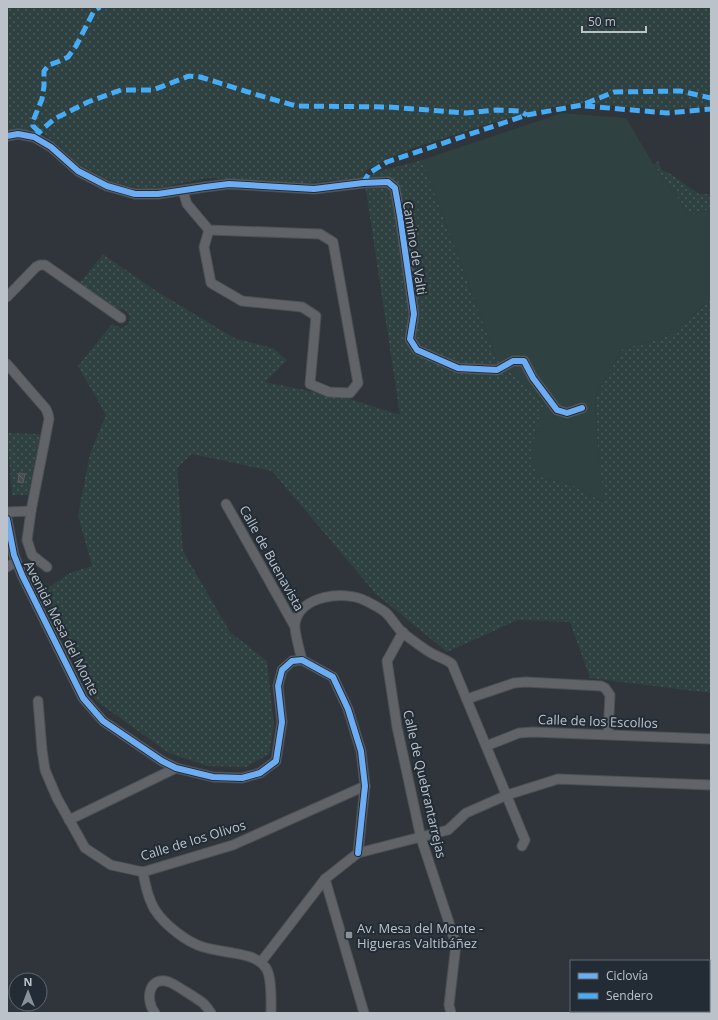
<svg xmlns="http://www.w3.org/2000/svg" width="718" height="1020" viewBox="0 0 718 1020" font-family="'Open Sans',sans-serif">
<defs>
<pattern id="green-dots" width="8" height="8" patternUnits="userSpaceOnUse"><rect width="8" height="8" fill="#2f4141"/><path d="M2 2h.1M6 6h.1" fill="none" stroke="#4b5b5b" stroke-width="1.8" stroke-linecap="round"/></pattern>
<pattern id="building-back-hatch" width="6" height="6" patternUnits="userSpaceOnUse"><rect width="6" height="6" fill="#484d52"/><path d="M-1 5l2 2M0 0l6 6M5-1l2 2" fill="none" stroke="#60656a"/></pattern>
</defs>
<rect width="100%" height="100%" fill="#2f353a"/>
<g fill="url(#green-dots)">
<path d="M7 7H711V106L665 110 578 103 557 106 495 122 413 148 385 160 365 171 364 177 380 171 422 160 497 360 544 402 539 422 537 476 572 485 603 502 597 437 595 397 623 348 643 344 668 336 711 299V693L590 678 570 622 518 620 447 652 376 594 272 471 192 454 177 468 183 551 230 632 267 661 274 725 269 754 246 767 208 766 169 753 95 700 65 632 42 592 70 573 92 566 78 515 90 454 106 415 78 366 112 324 122 328C128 325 130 322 130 316L125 310 117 309 79 284 103 254 153 289 234 338 273 348 287 360 265 382 350 399 400 415 364 178 302 183 208 178 148 190 113 182 78 164 58 145 37 129 7 132Z"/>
<path d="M658 161 662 170 669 173 699 194H711V209L690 215 654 165Z"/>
<path d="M7 433 40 434 28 495H12Z"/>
</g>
<path fill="#2f4141" d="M562 113 626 118 654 165 690 215 711 209V299L668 336 643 344 623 348 595 397 597 437 604 502 572 485 537 476 530 454 544 402 497 360 422 160Z"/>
<path fill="url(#building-back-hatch)" stroke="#585c62" d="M19 473 25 474 23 483 18 482Z"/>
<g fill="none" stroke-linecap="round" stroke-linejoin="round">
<defs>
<g id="street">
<path d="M7 136 18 134 34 137 51 147 78 171 107 186 135 194H158L205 187 229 184 314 189 363 183 388 182 395 188 400 216 414 314 410 339 417 350 458 368 497 370 513 361H524L533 378 557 410 567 413 582 408"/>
<path d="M183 191 187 204 209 230 320 234 333 242 358 383 350 393 329 392 310 384 316 316 302 307 242 301 211 283 204 247 209 230"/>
<path d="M7 297 36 267 40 265H45L121 318"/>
<path d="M7 364 46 409 48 414 49 419 31 511 7 512"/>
<path d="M226 504 294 625"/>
<path d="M31 511 27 540 32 555 47 567"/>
<path d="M7 519 14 555 22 575 83 698 103 721 162 761 176 768 213 777 242 778 260 773 276 761 282 722 278 686 282 670 292 661 302 660 333 677 348 709 361 751 365 786 358 853"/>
<path d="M7 567 16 562"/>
<path d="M403 632 387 661 397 727 421 838 456 944 449 1005 451 1013"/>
<path d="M302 660C300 652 294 631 295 624 299 595 345 590 366 601 372 604 380 608 385 612 392 618 396 627 403 633 412 640 421 647 431 653 438 657 446 659 452 664L525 840 522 846"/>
<path d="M467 699 514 683 526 682 601 686 605 688 610 695 608 734"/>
<path d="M38 701 42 750 45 770 57 798 85 848 111 865 143 872 233 845 365 786"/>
<path d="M486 746 519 733 533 732 711 739"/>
<path d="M69 820 176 768"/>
<path d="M143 872C145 884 148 899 155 910 164 924 186 942 203 947 213 950 223 951 233 953 245 955 258 957 266 968 272 977 271 1001 271 1013"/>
<path d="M325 879 364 1013"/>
<path d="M261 962 325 879 358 853 448 830 466 813 507 795 558 779 711 785"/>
<path d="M155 1013C145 1001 148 975 169 982 173 983 199 1000 203 1003 206 1006 209 1010 211 1013"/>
</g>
</defs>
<use href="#street" stroke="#4d5155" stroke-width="11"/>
<use href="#street" stroke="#606468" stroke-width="9"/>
<g stroke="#46acf6" stroke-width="5" stroke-dasharray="10 5" stroke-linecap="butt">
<path d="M585 106 667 113 711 109"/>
<path d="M39 132 33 126V121L42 99 44 86V71L49 65 60 61 68 57 76 46 94 11 100 7"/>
<path d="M34 137 54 119 88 102 121 90H153L189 76 200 77 251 93 296 106 389 107 466 113 496 110 519 111 527 115"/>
<path d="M363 183 369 173 387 162 527 115 582 105 614 92 680 91 711 98"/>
</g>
<defs>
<g id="cycleway">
<path d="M7 136 18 134 34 137 51 147 78 171 107 186 135 194H158L205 187 229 184 314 189 363 183 388 182 395 188 400 216 414 314 410 339 417 350 458 368 497 370 513 361H524L533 378 557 410 567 413 582 408"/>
<path d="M7 519 14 555 22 575 83 698 103 721 162 761 176 768 213 777 242 778 260 773 276 761 282 722 278 686 282 670 292 661 302 660 333 677 348 709 361 751 365 786 358 853"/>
</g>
</defs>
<use href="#cycleway" stroke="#232c35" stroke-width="8"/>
<use href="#cycleway" stroke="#6dadf4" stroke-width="6"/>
</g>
<rect fill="#8a9198" stroke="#232c35" stroke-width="1.5" x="345" y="931" width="8" height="8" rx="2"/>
<g text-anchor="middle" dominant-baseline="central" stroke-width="4" stroke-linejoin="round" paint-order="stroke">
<g font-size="13" fill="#bbc2ca" stroke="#232c35">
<text transform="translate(415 248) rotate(81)">Camino de Valti</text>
<text transform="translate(272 558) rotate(61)">Calle de Buenavista</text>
<text transform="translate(62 628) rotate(63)">Avenida Mesa del Monte</text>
<text transform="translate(598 721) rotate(2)">Calle de los Escollos</text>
<text transform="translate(425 784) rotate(77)">Calle de Quebrantarrejas</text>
<text transform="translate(193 840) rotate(-17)">Calle de los Olivos</text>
</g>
<g font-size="13" fill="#bbc2ca" stroke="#232c35" text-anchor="start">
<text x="357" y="928">Av. Mesa del Monte -<tspan x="357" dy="15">Higueras Valtibáñez</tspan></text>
</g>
</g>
<rect width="718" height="1020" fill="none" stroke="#bbc2ca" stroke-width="16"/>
<rect x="570" y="960" width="140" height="52" fill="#232c35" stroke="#606871"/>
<rect x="578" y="973" width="20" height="6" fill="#6dadf4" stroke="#606871"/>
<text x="606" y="980" font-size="12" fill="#bbc2ca">Ciclovía</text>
<rect x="578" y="993" width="20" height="6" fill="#46acf6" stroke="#606871"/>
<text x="606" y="1000" font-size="12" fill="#bbc2ca">Sendero</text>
<g transform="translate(28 992)"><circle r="19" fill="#232c35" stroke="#606871"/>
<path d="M0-3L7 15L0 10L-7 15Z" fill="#8a9198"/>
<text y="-6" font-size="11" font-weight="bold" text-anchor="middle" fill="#bbc2ca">N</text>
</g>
<path d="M582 26v6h64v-6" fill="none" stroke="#bbc2ca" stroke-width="2"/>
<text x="588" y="26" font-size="12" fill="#bbc2ca" stroke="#232c35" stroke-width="3" paint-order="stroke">50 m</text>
</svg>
